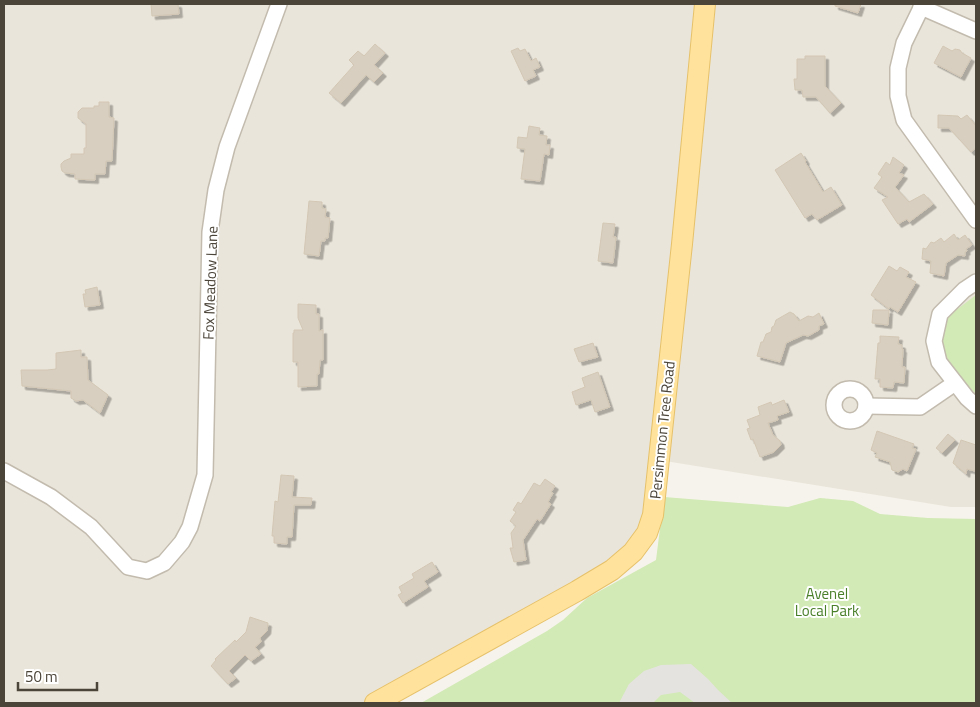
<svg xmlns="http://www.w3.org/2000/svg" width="980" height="707" viewBox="0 0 980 707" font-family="'Titillium Web',sans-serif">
<defs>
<filter id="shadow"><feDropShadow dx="3.5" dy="3.5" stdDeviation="0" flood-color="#0004"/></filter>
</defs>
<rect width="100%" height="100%" fill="#f6f3ec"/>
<path fill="#eae5da" d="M4 4H976V507H951L659 460 633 552 375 703H4Z"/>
<g fill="#d2eab5">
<path d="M976 295V394L962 380 941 349 947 317Z"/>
<path d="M664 497 788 507 820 498 853 501 880 514 928 518 976 519V703H421L547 631 563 620 587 598 656 560Z"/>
</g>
<path fill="#e5e3e0" d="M691 664 708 679 718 690 732 703H695L680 692 661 695 653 703H619L629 684 644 671 661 665Z"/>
<g fill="#d8cfc1" stroke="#d3c7b4" filter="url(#shadow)">
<path d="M151 4H178L179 14 152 16Z"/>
<path d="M835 4H861L858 13 835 6Z"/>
<path d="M375 44 385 53 374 65 383 73 374 82 366 75 341 103 329 93 354 65 349 60 358 51 364 56Z"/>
<path d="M943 46 952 51 955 49 960 50 962 53 971 58 961 77 934 63Z"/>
<path d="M518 48 520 51 525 49 531 61 536 58 540 67 533 70 536 76 525 81 511 51Z"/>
<path d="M805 56H825V86L841 103 830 113 816 97H803L802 90H795L794 79H797V59H805Z"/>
<path d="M99 102H109V117L114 118 112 161H106L105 174H95V180L75 179V174L65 173 62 171 61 167V164L64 161 71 158V154H84V148H86V124L78 118V112L82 108H94V106H99Z"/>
<path d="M938 115 958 116 961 119 967 115 976 126V148L971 152 949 128H938Z"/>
<path d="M529 126 540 128 539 135 547 136 546 145H550L549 155 544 154 540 181 521 179 525 149 517 148 518 137 527 138Z"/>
<path d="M801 153 806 161 805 162 823 192 831 187 842 205 817 220 812 214 805 218 775 170Z"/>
<path d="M893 157 904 165 899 173 904 175 895 187 909 202 924 194 933 204 909 222 907 219 898 224 882 200 888 197 874 188 882 177 878 174 886 162 890 165Z"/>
<path d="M309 201 322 202V208L326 209 325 217 330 218 328 238H325V241H321L319 256 304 254Z"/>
<path d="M603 223 615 224 613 237H616L613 263 598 261Z"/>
<path d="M954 234 958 240 965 235 972 245 966 249 967 251 965 252V256L958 255 946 263 944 276 930 273 931 261 922 259 923 248 926 249 931 242 934 243 941 238 944 242Z"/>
<path d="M889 266 897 271 900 267 909 272 906 277 916 282 898 312 890 307 889 309 871 295Z"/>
<path d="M97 287 100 305 85 307 83 294H86L85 290Z"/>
<path d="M298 304 316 305V314H319V331L323 330V360H320L319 374H317V386L298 387V362H293V333H294V330H303L298 318Z"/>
<path d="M873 310H889L888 325 872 323Z"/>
<path d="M790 312 794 314 799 321 808 316 813 317 819 313 824 324 819 326V330L808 336 803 335 786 343 780 362 757 356 761 342H763L766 334 771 332 772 327 774 326 776 320Z"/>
<path d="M880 336 899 337 898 344 902 345V349H903L902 367H905L904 383 894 382 893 388 880 387V379H875L878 343H880Z"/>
<path d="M593 343 598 357 579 362 574 349Z"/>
<path d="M81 350V357H87L88 380 108 395 100 413 83 400 76 401 71 398V391L22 386 21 370H47L56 369V353Z"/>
<path d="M598 372 610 407 595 412 591 400 576 405 572 392 585 387 582 378Z"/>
<path d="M784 400 789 412 777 416 778 420 768 423 773 435 780 441 781 445 774 452 760 457 753 439 751 440 747 429 750 428 747 420 760 415 758 407 771 402 772 405Z"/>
<path d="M877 431 914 444 912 448 916 449 907 471 903 469 898 472 892 470 890 462 875 457 877 453 871 450Z"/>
<path d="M948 434 955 440 942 453 936 448Z"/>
<path d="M961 440 976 445V467L975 471 967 469 966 474 953 463Z"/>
<path d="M281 475 294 476 292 497 312 498 311 505H294L292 537H287V544L274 543V536H272L275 501 278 502Z"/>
<path d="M545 479 555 486 551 492 553 493 548 502 551 504 540 521 537 519 523 540 526 560 514 562 510 548H513L511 533 516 526 510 521 516 512 513 510 518 502 521 504 534 483 540 486Z"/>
<path d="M432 562 438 572 424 581 428 587 403 603 398 595 402 593 399 587 414 578 412 574Z"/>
<path d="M250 617 268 623 267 631 260 638 261 642 255 647 261 654 251 661 245 655 229 671 236 678 228 684 211 666 216 660 215 659 235 640 236 642 246 632Z"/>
</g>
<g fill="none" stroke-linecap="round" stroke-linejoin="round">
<defs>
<g id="minor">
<path d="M923 4 904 43 898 68V96L904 120 976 220"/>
<path d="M921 7 976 31"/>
<path d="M976 282 964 290 940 314 934 341 939 362 967 398 976 406"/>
<circle cx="850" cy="405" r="16"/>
<path d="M866 406 920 407 955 383"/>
<path d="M4 471 51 497 91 527 128 567 147 571 164 563 182 542 190 527 205 475 210 232 216 190 227 147 279 4"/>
</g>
<path id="major" d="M375 703 577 591 612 570 633 552 647 533 653 515 682 244 705 4"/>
</defs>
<use href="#minor" stroke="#c2bbae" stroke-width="18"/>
<use href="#major" stroke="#e6c16a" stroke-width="22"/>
<use href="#minor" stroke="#fff" stroke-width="15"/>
<use href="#major" stroke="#ffe39c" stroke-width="20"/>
</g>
<g text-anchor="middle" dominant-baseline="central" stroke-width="4" stroke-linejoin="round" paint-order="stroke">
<g font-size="15" fill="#4b4439" stroke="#fff">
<text transform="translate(210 283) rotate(-88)">Fox Meadow Lane</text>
<text transform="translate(662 430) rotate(-84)">Persimmon Tree Road</text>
</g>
<g font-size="15" fill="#4a7f2a" stroke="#fff">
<text x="827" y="593">Avenel<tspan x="827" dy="17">Local Park</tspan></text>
</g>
</g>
<rect width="980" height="707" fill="none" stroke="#4b4439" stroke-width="10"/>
<path d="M18 682v8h79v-8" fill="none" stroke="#4b4439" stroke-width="2.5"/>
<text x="25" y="682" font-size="15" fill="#4b4439" stroke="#ffffff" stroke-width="4" paint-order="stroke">50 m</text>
</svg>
